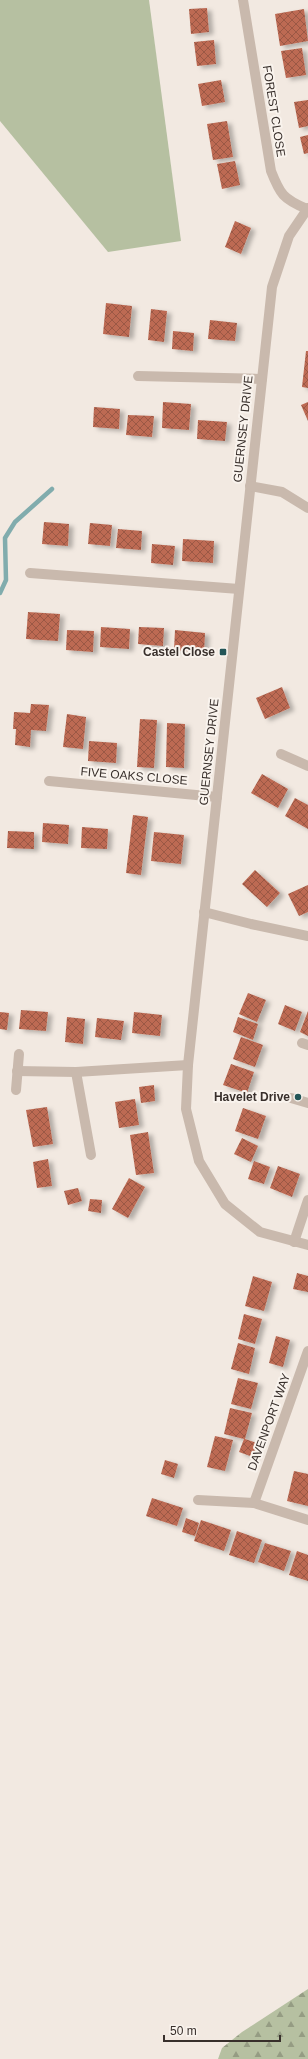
<svg xmlns="http://www.w3.org/2000/svg" width="308" height="2059" viewBox="0 0 308 2059" font-family="Helvetica,sans-serif">
<defs>
<pattern id="forest-firs" width="22" height="20" patternUnits="userSpaceOnUse"><rect width="22" height="20" fill="#b6c0a1"/><path d="M5 1l3.5 6h-7zM16 11l3.5 6h-7z" fill="#959c83"/></pattern>
<pattern id="building-cross-hatch" width="8" height="8" patternUnits="userSpaceOnUse"><rect width="8" height="8" fill="#bd6a53"/><path d="M0 0l8 8M0 8l8-8" fill="none" stroke="#9b5845"/></pattern>
<filter id="shadow"><feDropShadow dx="4.5" dy="2.5" stdDeviation="2" flood-color="#0004"/></filter>
</defs>
<rect width="100%" height="100%" fill="#f2e9e1"/>
<path fill="#b6c0a1" d="M0 0H149L181 241 108 252 0 121Z"/>
<path fill="url(#forest-firs)" d="M308 1989V2059H218L222 2048 242 2032Z"/>
<g fill="none" stroke-linecap="round" stroke-linejoin="round">
<path stroke="#81acad" stroke-width="4.5" d="M0 593 6 580 5 538 15 522 52 489"/>
</g>
<g fill="url(#building-cross-hatch)" filter="url(#shadow)">
<path d="M207 8 209 32 191 34 189 9Z"/>
<path d="M304 9 308 41 280 46 275 14Z"/>
<path d="M214 40 216 64 197 66 194 42Z"/>
<path d="M302 48 306 75 286 78 281 51Z"/>
<path d="M221 80 225 102 202 106 198 84Z"/>
<path d="M308 100V126L299 128 294 102Z"/>
<path d="M227 121 233 157 213 160 207 124Z"/>
<path d="M308 135V153L304 154 300 137Z"/>
<path d="M235 161 240 185 222 189 217 164Z"/>
<path d="M235 221 251 228 241 254 225 247Z"/>
<path d="M106 303 132 306 129 337 103 334Z"/>
<path d="M151 309 167 311 164 342 148 340Z"/>
<path d="M210 320 237 323 235 341 208 339Z"/>
<path d="M173 331 194 333 193 351 172 349Z"/>
<path d="M306 351H308V388L302 387Z"/>
<path d="M163 402 191 404 189 430 162 428Z"/>
<path d="M308 402V421L301 405Z"/>
<path d="M94 407 120 409 119 429 93 427Z"/>
<path d="M128 415 154 416 152 437 126 435Z"/>
<path d="M198 420 227 422 225 441 197 439Z"/>
<path d="M44 522 69 524 68 546 42 544Z"/>
<path d="M90 523 112 525 110 546 88 544Z"/>
<path d="M118 529 142 531 141 550 116 548Z"/>
<path d="M183 539 214 541 213 563 182 561Z"/>
<path d="M152 544 175 546 173 565 151 563Z"/>
<path d="M28 612 60 614 58 641 26 639Z"/>
<path d="M101 627 130 629 129 649 100 647Z"/>
<path d="M139 627 164 628 163 646 138 644Z"/>
<path d="M67 630 94 631 93 652 66 650Z"/>
<path d="M175 630 205 633 204 653 174 650Z"/>
<path d="M282 687 290 708 265 719 256 698Z"/>
<path d="M31 704 49 705 46 731 31 730 30 747 15 745 16 729H13L14 712 30 713Z"/>
<path d="M67 714 86 717 83 749 63 747Z"/>
<path d="M140 719 157 720 154 768 137 767Z"/>
<path d="M167 723 185 724 184 768 166 767Z"/>
<path d="M89 741 117 743 116 763 88 761Z"/>
<path d="M262 774 288 789 278 808 251 793Z"/>
<path d="M295 798 308 805V829L285 816Z"/>
<path d="M133 815 148 817 141 875 126 873Z"/>
<path d="M43 823 69 825 68 844 42 842Z"/>
<path d="M82 827 108 829 107 849 81 848Z"/>
<path d="M8 831 34 832V849L7 848Z"/>
<path d="M154 832 184 835 181 864 151 861Z"/>
<path d="M255 870 280 893 267 907 242 884Z"/>
<path d="M308 885V912L299 916 288 894Z"/>
<path d="M248 993 266 1000 257 1022 239 1014Z"/>
<path d="M285 1005 302 1012 295 1031 278 1024Z"/>
<path d="M21 1010 48 1012 46 1031 19 1029Z"/>
<path d="M308 1011V1036L300 1032Z"/>
<path d="M0 1012 9 1013 7 1030 0 1029Z"/>
<path d="M134 1012 162 1015 160 1036 132 1033Z"/>
<path d="M67 1017 85 1019 83 1044 65 1042Z"/>
<path d="M238 1017 258 1024 253 1040 233 1032Z"/>
<path d="M97 1018 124 1021 121 1040 95 1037Z"/>
<path d="M241 1037 263 1045 255 1067 233 1059Z"/>
<path d="M231 1064 254 1072 247 1093 223 1085Z"/>
<path d="M154 1085 155 1101 141 1103 139 1087Z"/>
<path d="M135 1099 139 1125 119 1128 115 1102Z"/>
<path d="M47 1107 53 1144 33 1147 26 1110Z"/>
<path d="M243 1108 266 1116 258 1139 235 1131Z"/>
<path d="M148 1132 154 1173 136 1175 130 1135Z"/>
<path d="M242 1138 258 1146 251 1162 234 1154Z"/>
<path d="M48 1159 52 1186 37 1188 33 1162Z"/>
<path d="M254 1161 270 1167 264 1184 248 1179Z"/>
<path d="M278 1166 300 1174 292 1197 270 1188Z"/>
<path d="M129 1178 145 1187 128 1218 112 1209Z"/>
<path d="M78 1188 82 1201 68 1205 64 1191Z"/>
<path d="M90 1199 102 1200 101 1213 88 1211Z"/>
<path d="M297 1273 308 1276V1292L293 1289Z"/>
<path d="M253 1276 272 1282 264 1311 245 1306Z"/>
<path d="M244 1314 262 1319 255 1344 238 1339Z"/>
<path d="M276 1336 290 1340 283 1367 269 1363Z"/>
<path d="M238 1343 255 1348 249 1374 231 1369Z"/>
<path d="M238 1378 258 1383 251 1409 231 1404Z"/>
<path d="M230 1408 252 1413 245 1439 257 1443 253 1457 239 1452 244 1439 224 1434Z"/>
<path d="M215 1436 233 1440 225 1471 207 1467Z"/>
<path d="M165 1460 178 1464 174 1478 161 1474Z"/>
<path d="M294 1471 308 1474V1506L287 1501Z"/>
<path d="M152 1498 183 1508 177 1526 146 1516Z"/>
<path d="M186 1518 199 1523 195 1536 182 1532Z"/>
<path d="M201 1520 231 1530 224 1551 194 1541Z"/>
<path d="M237 1531 262 1540 254 1563 229 1555Z"/>
<path d="M265 1543 291 1551 284 1571 258 1562Z"/>
<path d="M297 1551 308 1555V1581L289 1575Z"/>
</g>
<g fill="none" stroke-linecap="round" stroke-linejoin="round">
<g stroke="#c9b9ad" stroke-width="10">
<path d="M243 0 271 171C280 194 283 199 307 209"/>
<path d="M308 208 289 236 272 287 188 1065 186 1109 199 1161 225 1204 260 1232 308 1245"/>
<path d="M138 376 262 379"/>
<path d="M250 486 282 492 308 508"/>
<path d="M30 573 239 589"/>
<path d="M281 754 308 766"/>
<path d="M49 781 217 797"/>
<path d="M204 912 251 924 308 936"/>
<path d="M302 1043 308 1045"/>
<path d="M17 1071 76 1072 188 1065"/>
<path d="M76 1072 91 1155"/>
<path d="M16 1090 19 1054"/>
<path d="M291 1098 308 1103"/>
<path d="M294 1242 308 1200"/>
<path d="M198 1500 254 1503 308 1520"/>
<path d="M254 1503 308 1351"/>
</g>
</g>
<g fill="#235557" stroke="#f9f3ed" stroke-width="1.5">
<rect x="219" y="648" width="8" height="8" rx="2"/>
<circle cx="298" cy="1097" r="4"/>
</g>
<g text-anchor="middle" dominant-baseline="central" stroke-width="4" stroke-linejoin="round" paint-order="stroke">
<g font-size="12" fill="#382f2b" stroke="#f9f3ed">
<text transform="translate(274 111) rotate(81)">FOREST CLOSE</text>
<text transform="translate(243 429) rotate(-84)">GUERNSEY DRIVE</text>
<text transform="translate(209 752) rotate(-84)">GUERNSEY DRIVE</text>
<text transform="translate(134 776) rotate(5)">FIVE OAKS CLOSE</text>
<text transform="translate(269 1422) rotate(-70)">DAVENPORT WAY</text>
</g>
<g font-size="12" font-weight="bold" fill="#382f2b" stroke="#f9f3ed" text-anchor="end">
<text x="215" y="652">Castel Close</text>
<text x="290" y="1097">Havelet Drive</text>
</g>
</g>
<path d="M164 2035v6h116v-6" fill="none" stroke="#382f2b" stroke-width="2"/>
<text x="170" y="2035" font-size="12" fill="#382f2b" stroke="#f9f3ed" stroke-width="3" paint-order="stroke">50 m</text>
</svg>
